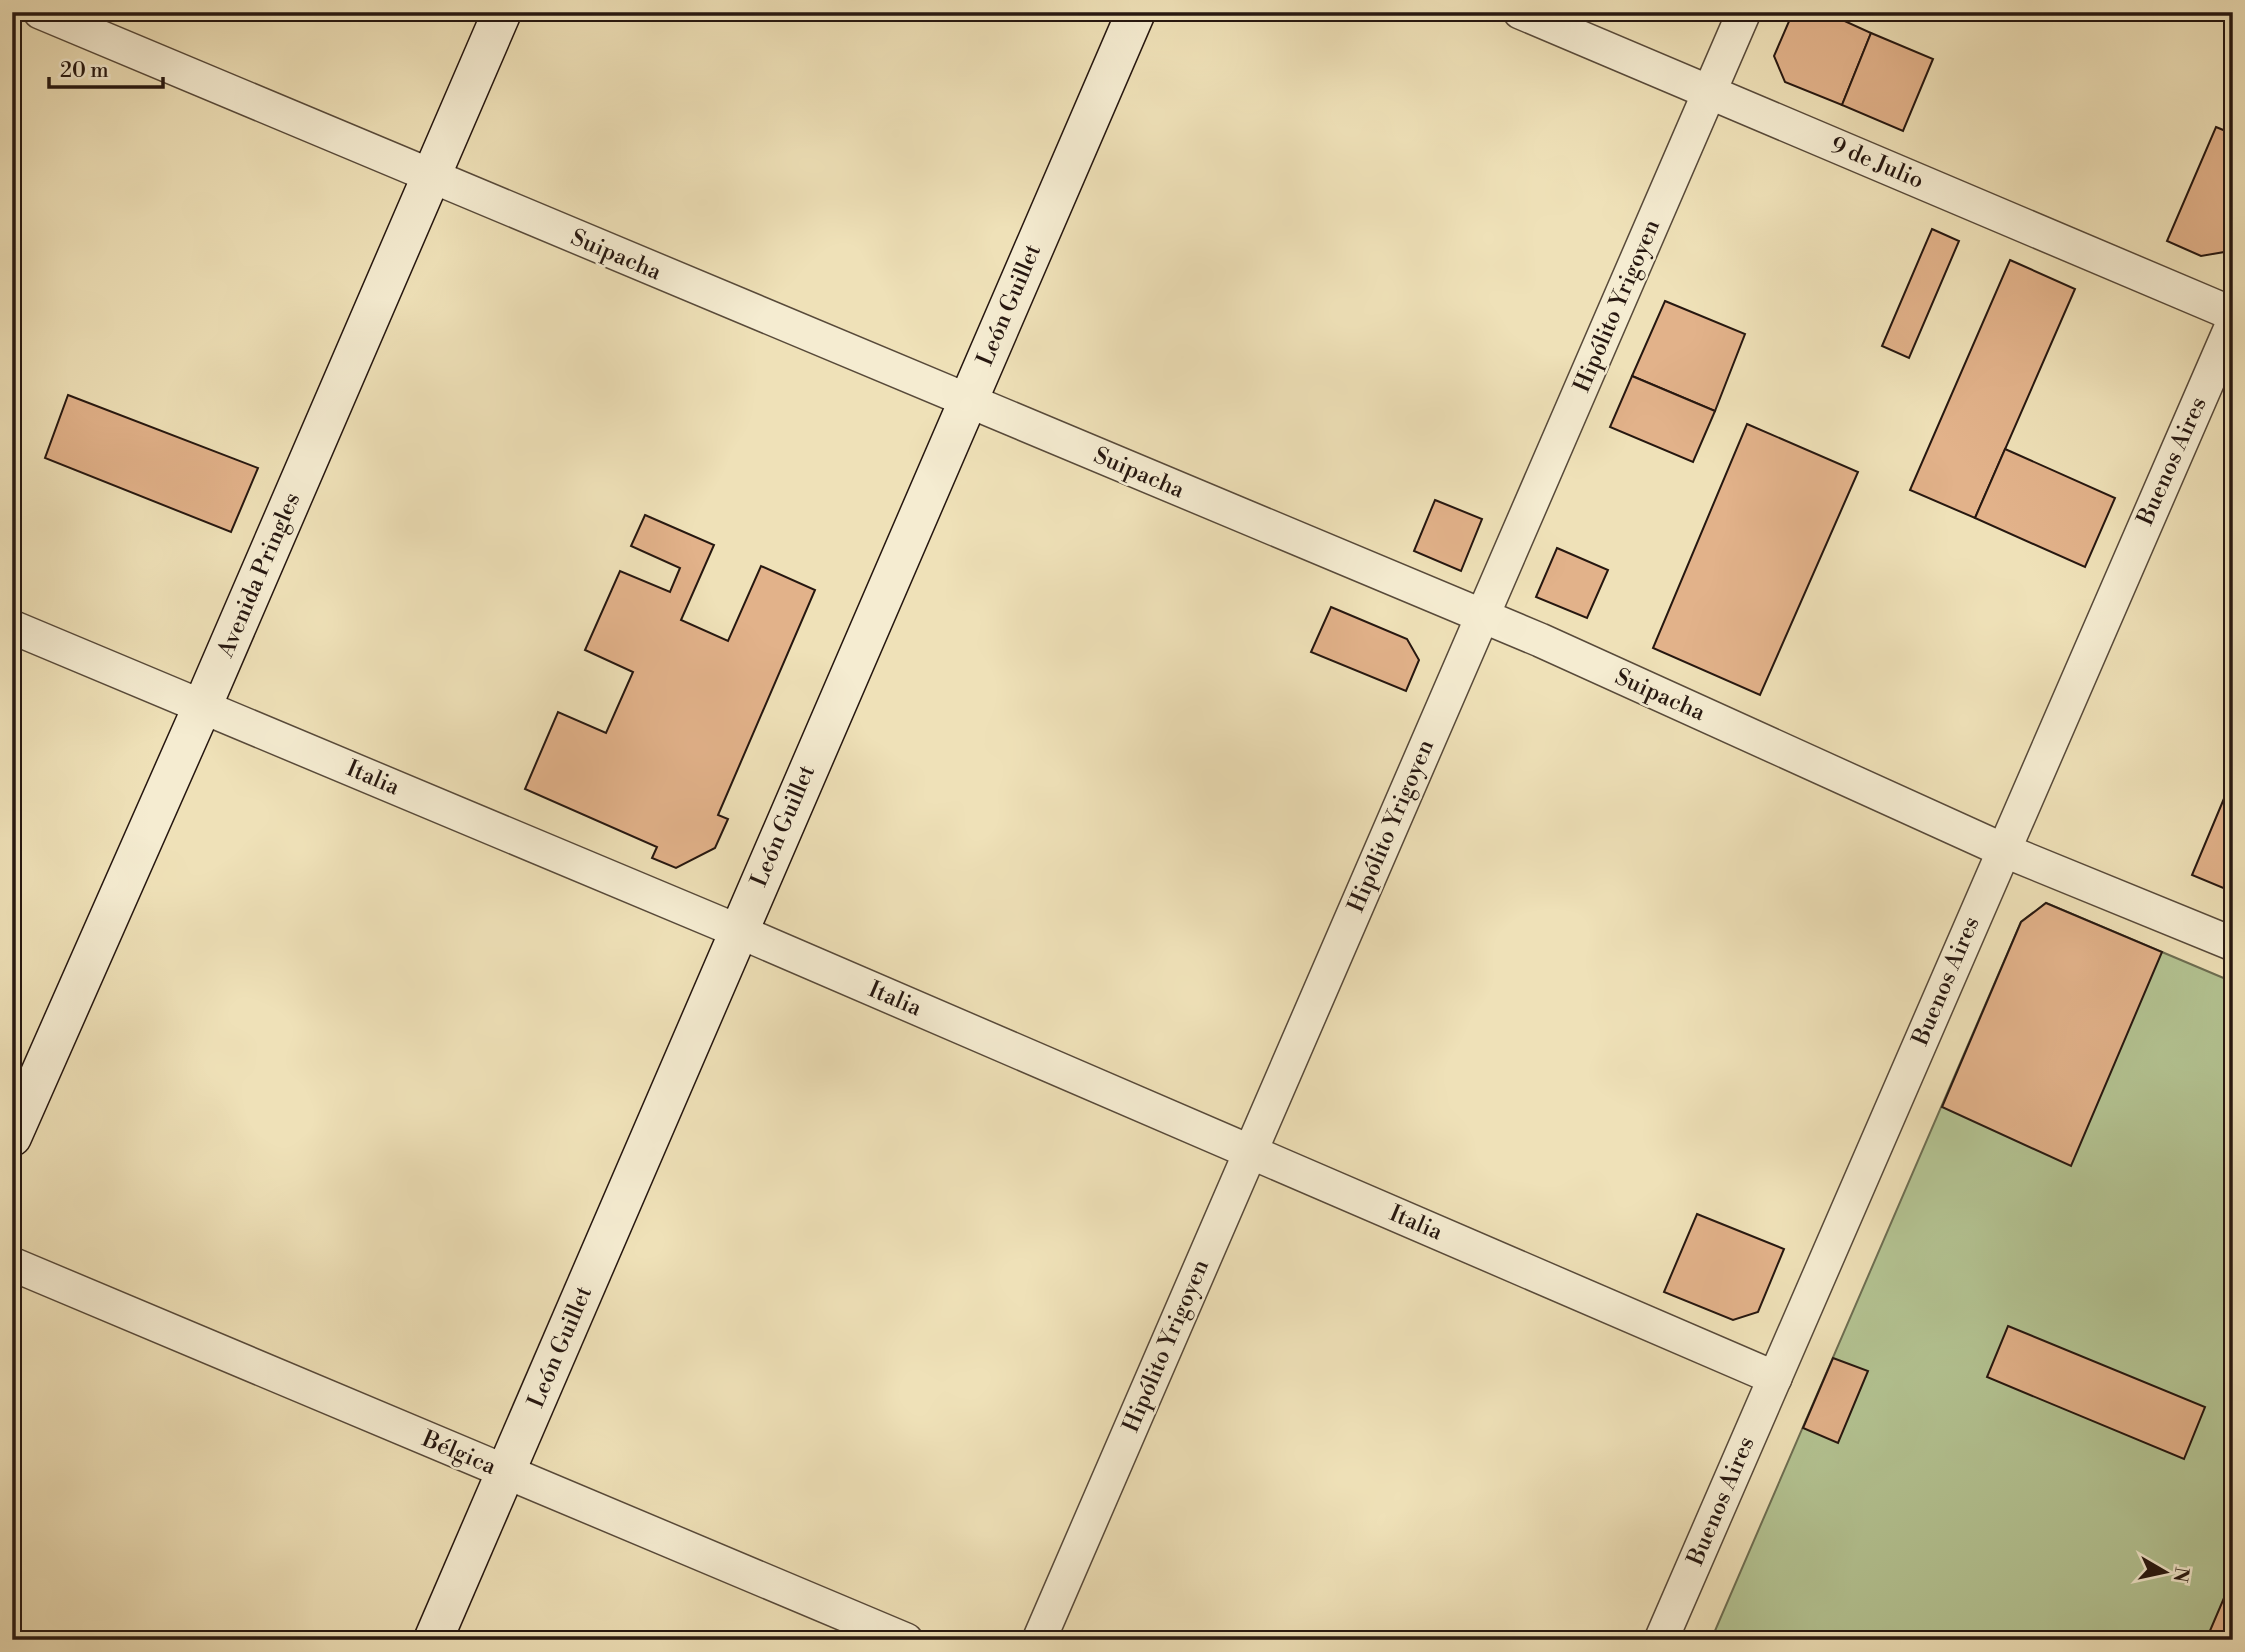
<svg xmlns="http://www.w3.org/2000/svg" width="2245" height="1652" viewBox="0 0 2245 1652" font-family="'Libre Bodoni',serif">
<rect width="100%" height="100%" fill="#efe1b8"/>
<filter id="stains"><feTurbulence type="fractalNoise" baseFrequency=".00286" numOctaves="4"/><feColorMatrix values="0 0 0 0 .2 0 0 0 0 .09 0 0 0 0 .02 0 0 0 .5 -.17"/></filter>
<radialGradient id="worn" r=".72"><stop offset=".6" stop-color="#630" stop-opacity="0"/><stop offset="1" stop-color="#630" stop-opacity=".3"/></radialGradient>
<path fill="#b4c493" stroke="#6d6e52" stroke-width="2" d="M2046 903 2233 982V1640H1711L2021 922Z"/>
<g fill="#e2b28a" stroke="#261710" stroke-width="2">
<path d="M1793 12H1825L1871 33 1842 105 1785 82 1774 56Z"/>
<path d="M1871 33 1933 59 1903 131 1842 105Z"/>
<path d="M2216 127 2233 134V246L2230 251 2201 256 2167 241Z"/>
<path d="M1932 229 1959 241 1909 358 1882 346Z"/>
<path d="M2010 260 2075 289 1975 518 1910 490Z"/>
<path d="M1665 301 1745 334 1715 411 1632 376Z"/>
<path d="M1632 376 1715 411 1693 462 1610 427Z"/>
<path d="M68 395 258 468 231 532 45 458Z"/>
<path d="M1747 424 1858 472 1760 695 1653 648Z"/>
<path d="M2005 449 2115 498 2085 567 1975 518Z"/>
<path d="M1435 500 1482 519 1461 571 1414 551Z"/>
<path d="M645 515 714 545 681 620 728 641 761 566 815 590 718 815 728 819 715 848 676 868 652 858 657 847 525 789 558 712 606 733 633 672 585 650 620 571 670 592 680 568 631 546Z"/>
<path d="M1557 548 1608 570 1587 618 1536 597Z"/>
<path d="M1331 607 1407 639 1419 660 1406 691 1311 652Z"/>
<path d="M2233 777V892L2192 875Z"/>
<path d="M2046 903 2162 952 2071 1166 1942 1107 2021 922Z"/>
<path d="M1697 1214 1784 1249 1758 1312 1733 1320 1664 1292Z"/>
<path d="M2008 1326 2205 1407 2184 1459 1987 1377Z"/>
<path d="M1833 1358 1868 1371 1838 1443 1803 1428Z"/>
<path d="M2233 1577V1640H2206Z"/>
</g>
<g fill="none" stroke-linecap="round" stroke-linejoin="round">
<defs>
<g id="street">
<path d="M40 12 1540 640 2003 850 2233 944"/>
<path d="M1520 12 2233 314"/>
<path d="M12 627 738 931 1775 1378"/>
<path d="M12 1264 906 1640"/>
<path d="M1039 1640 1744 12"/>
<path d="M1661 1640 2233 323"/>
</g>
<g id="secondary">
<path d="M12 1137 202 707 502 12"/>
<path d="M433 1640 1136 12"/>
</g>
</defs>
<use href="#street" stroke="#584a3a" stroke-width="36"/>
<use href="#secondary" stroke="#261710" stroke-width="41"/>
<use href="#street" stroke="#f5ecd1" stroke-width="33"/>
<use href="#secondary" stroke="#f5ecd1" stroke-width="38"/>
</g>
<g text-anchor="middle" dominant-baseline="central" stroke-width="5" stroke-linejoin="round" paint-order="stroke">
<g font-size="23" fill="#261710" stroke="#f5ecd1">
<text transform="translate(1877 163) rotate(23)">9 de Julio</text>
<text transform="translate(616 255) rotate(23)">Suipacha</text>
<text transform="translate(1009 305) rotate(-67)">León Guillet</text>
<text transform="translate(1617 306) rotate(-67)">Hipólito Yrigoyen</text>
<text transform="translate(2172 461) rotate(-66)">Buenos Aires</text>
<text transform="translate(1139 473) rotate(23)">Suipacha</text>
<text transform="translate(259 575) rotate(-67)">Avenida Pringles</text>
<text transform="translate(1660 695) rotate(24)">Suipacha</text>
<text transform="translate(373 778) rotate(23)">Italia</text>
<text transform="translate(783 826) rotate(-67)">León Guillet</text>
<text transform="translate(1391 826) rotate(-67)">Hipólito Yrigoyen</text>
<text transform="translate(1946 981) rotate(-67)">Buenos Aires</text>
<text transform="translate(895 999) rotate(23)">Italia</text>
<text transform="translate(1416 1223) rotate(23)">Italia</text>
<text transform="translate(1166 1346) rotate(-67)">Hipólito Yrigoyen</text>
<text transform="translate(560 1347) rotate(-67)">León Guillet</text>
<text transform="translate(459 1453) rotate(23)">Bélgica</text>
<text transform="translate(1721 1501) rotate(-67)">Buenos Aires</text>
</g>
</g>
<rect width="2245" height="1652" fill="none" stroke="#efe1b8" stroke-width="42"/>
<rect x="14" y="14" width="2217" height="1624" fill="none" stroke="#261710" stroke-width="3.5"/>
<rect x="21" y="21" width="2203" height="1610" fill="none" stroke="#261710" stroke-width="2"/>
<g transform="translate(2165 1572) rotate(99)" stroke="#f5ecd1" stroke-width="5" paint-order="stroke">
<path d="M0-5L12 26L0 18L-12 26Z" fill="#261710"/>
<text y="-10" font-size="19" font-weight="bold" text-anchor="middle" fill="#261710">N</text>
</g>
<path d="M49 77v10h114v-10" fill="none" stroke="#261710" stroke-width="3.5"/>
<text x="60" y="77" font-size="21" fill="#261710" stroke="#f5ecd1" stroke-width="5" paint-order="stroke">20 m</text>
<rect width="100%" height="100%" filter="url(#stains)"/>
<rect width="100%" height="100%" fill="url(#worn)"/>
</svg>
